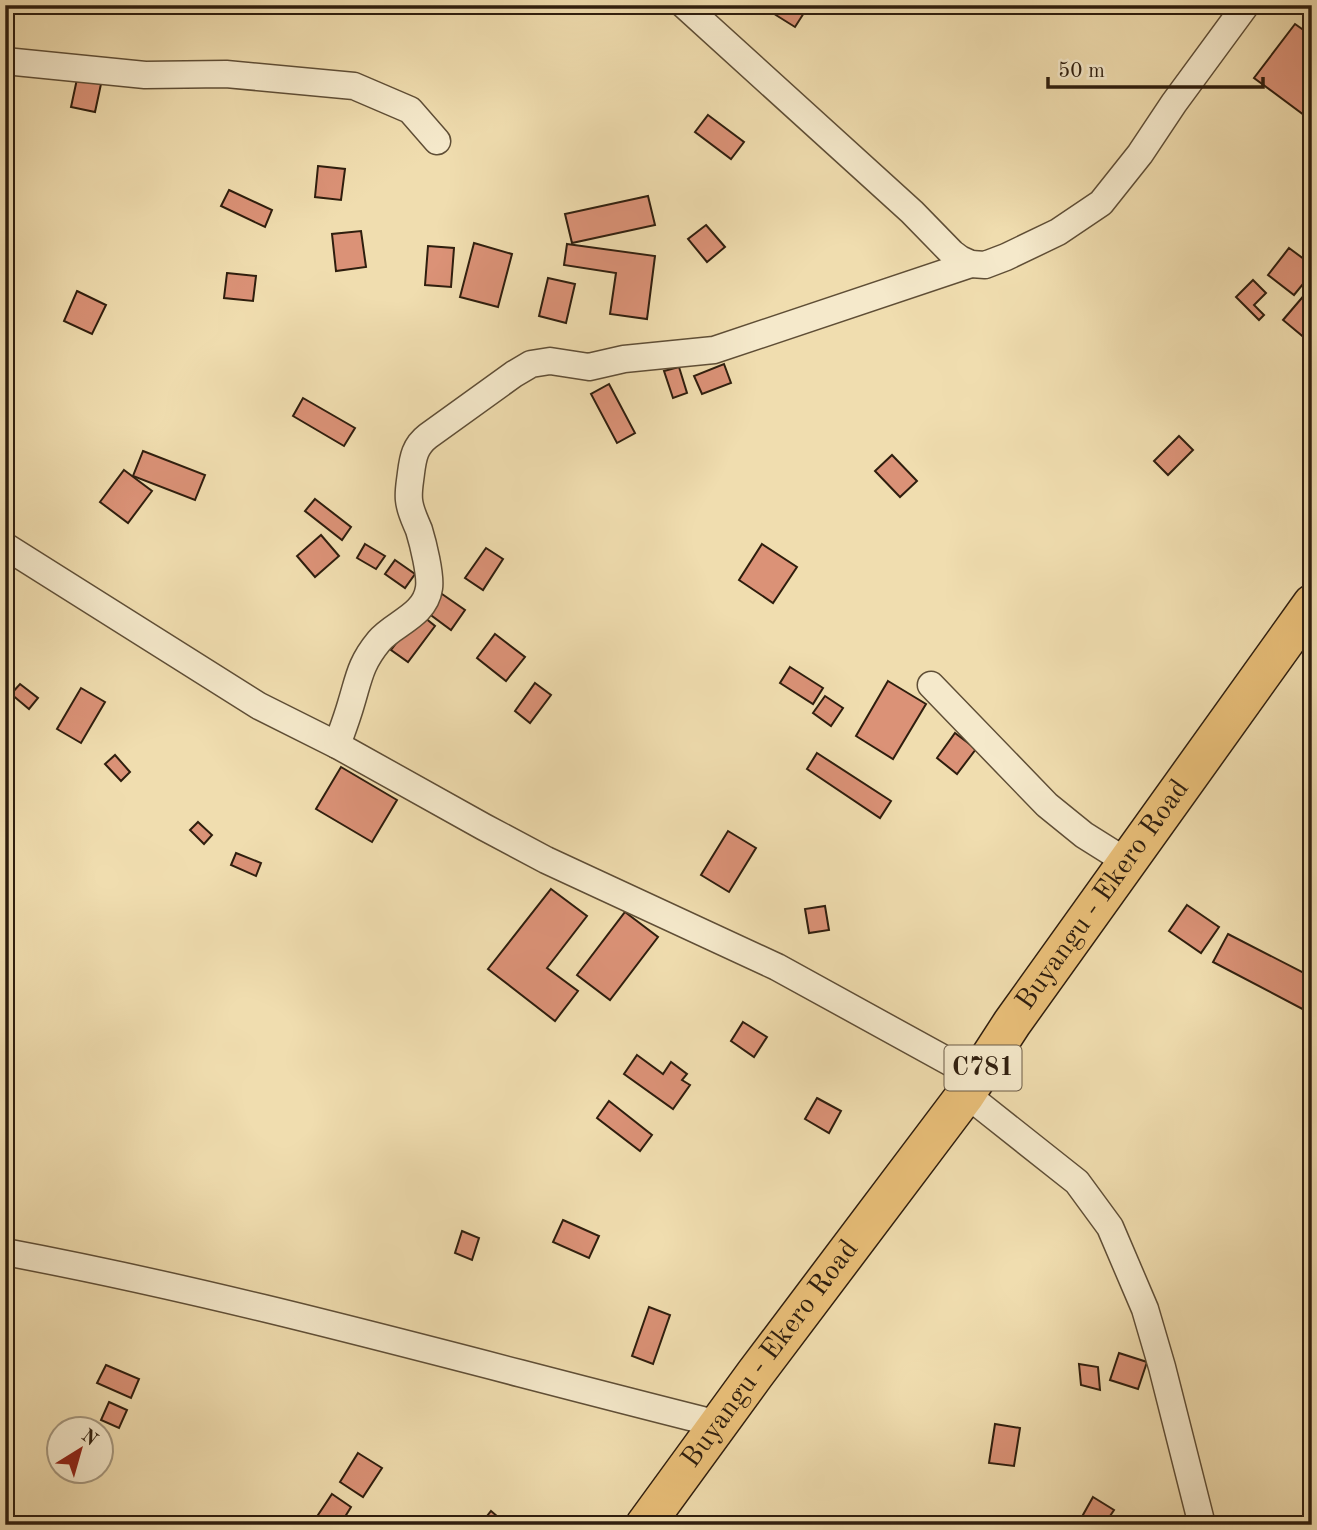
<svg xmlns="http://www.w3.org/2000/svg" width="1317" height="1530" viewBox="0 0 1317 1530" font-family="'Old Standard TT',serif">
<rect width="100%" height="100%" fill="#f0ddaf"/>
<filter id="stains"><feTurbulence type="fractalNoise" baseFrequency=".00286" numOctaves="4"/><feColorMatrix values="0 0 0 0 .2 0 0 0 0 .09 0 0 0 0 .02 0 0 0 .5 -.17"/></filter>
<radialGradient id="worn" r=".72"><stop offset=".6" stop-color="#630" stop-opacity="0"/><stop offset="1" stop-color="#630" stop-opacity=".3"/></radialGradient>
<g fill="#db9277" stroke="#2f1e0e" stroke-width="2">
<path d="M775 5H809L795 27 771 12Z"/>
<path d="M1295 24 1312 36V121L1254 78Z"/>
<path d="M77 79 101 84 95 112 71 107Z"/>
<path d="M708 115 744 142 731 159 695 132Z"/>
<path d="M5 161 10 162 5 185Z"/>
<path d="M318 166 345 169 341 200 315 197Z"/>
<path d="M229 190 272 210 265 227 221 206Z"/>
<path d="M648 196 655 225 572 243 565 214Z"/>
<path d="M706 225 725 247 707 262 688 239Z"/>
<path d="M361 231 366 267 336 271 332 234Z"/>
<path d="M474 243 512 254 498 307 460 297Z"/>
<path d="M567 244 655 256 647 319 610 314 616 273 564 265Z"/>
<path d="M428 246 454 248 451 287 425 285Z"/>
<path d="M1289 248 1312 265V273L1294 295 1268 275Z"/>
<path d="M227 273 256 276 253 301 224 298Z"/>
<path d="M548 278 575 284 566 323 539 316Z"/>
<path d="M1253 280 1266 293 1254 305 1264 315 1259 320 1236 297Z"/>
<path d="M1312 286V344L1283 320Z"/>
<path d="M77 291 106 305 92 334 64 321Z"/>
<path d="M724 364 731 383 702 394 694 376Z"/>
<path d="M679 367 687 393 673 398 664 371Z"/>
<path d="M609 384 635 433 617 443 591 394Z"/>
<path d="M303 398 355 428 344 446 293 416Z"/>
<path d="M1179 436 1193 450 1168 475 1154 461Z"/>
<path d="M143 451 205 475 195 500 133 476Z"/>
<path d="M892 455 917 481 900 497 875 471Z"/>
<path d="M124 470 152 491 128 523 100 502Z"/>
<path d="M315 499 351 527 342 540 305 511Z"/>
<path d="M321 535 339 556 315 577 297 556Z"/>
<path d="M365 544 385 556 376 569 357 558Z"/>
<path d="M762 544 797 567 773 603 739 580Z"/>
<path d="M486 548 503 559 483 590 465 578Z"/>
<path d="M395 560 415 574 405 588 385 574Z"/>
<path d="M442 594 465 610 451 630 428 613Z"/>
<path d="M419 613 435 626 408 662 391 650Z"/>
<path d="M495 634 525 657 506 681 477 658Z"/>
<path d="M790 667 823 688 813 704 780 683Z"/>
<path d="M888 681 926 704 893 759 856 736Z"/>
<path d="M535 683 551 695 530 723 515 711Z"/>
<path d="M20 684 38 698 29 709 11 694Z"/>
<path d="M81 688 105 702 81 743 57 729Z"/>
<path d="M825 696 843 708 831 726 813 713Z"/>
<path d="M955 733 976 749 957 774 937 758Z"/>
<path d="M817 753 891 801 880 818 807 769Z"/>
<path d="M115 755 130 772 121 781 105 764Z"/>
<path d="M341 767 397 800 372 842 316 809Z"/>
<path d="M198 822 212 835 204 844 190 830Z"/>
<path d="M728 831 756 848 729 892 701 875Z"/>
<path d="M236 853 261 863 256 876 231 865Z"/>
<path d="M551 889 587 916 547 968 578 991 555 1021 488 969Z"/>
<path d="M1187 905 1219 927 1201 953 1169 931Z"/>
<path d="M825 906 829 930 809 933 805 909Z"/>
<path d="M625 912 658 937 610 1000 577 975Z"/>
<path d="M1228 934 1312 977V1014L1213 962Z"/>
<path d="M743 1022 767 1037 754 1057 731 1041Z"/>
<path d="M637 1055 663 1074 671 1062 687 1074 682 1080 690 1085 673 1109 624 1074Z"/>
<path d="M817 1098 841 1111 829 1133 805 1119Z"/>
<path d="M609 1101 652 1135 640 1151 597 1118Z"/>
<path d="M563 1220 599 1236 589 1258 553 1242Z"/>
<path d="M462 1231 479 1238 472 1260 455 1253Z"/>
<path d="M649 1307 670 1315 653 1364 632 1356Z"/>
<path d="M1119 1353 1147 1362 1138 1389 1110 1380Z"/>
<path d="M1079 1364 1098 1367 1100 1390 1081 1385Z"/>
<path d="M106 1365 139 1379 131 1398 97 1383Z"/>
<path d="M109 1402 127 1410 119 1428 101 1420Z"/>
<path d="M995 1424 1020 1428 1014 1466 989 1463Z"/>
<path d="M358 1453 382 1468 363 1497 340 1482Z"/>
<path d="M332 1494 351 1507 340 1525H326L316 1518Z"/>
<path d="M1093 1497 1114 1510 1104 1525H1083L1079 1522Z"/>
<path d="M491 1511 505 1523 503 1525H480Z"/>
</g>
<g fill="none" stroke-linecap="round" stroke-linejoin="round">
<defs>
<g id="minor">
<path d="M684 5 912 212 952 253 960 259 971 264 985 265 1006 257 1058 232 1101 203 1140 154 1174 103 1246 5"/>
<path d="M5 61 145 75 226 74 354 86 410 110 437 141"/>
<path d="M5 546 259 706 337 745 484 827 546 860 777 967 977 1077"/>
<path d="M931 685 1047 805 1084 835 1127 862"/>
<path d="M337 745C342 731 347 718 351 704 359 678 360 664 379 641 394 623 425 616 429 588 431 575 423 543 419 530 415 520 410 511 409 500 408 491 410 482 411 473 413 457 415 446 428 436L514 374 531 364 550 361 589 367 624 359 714 350 971 264"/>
<path d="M966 1094 1077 1182 1110 1227 1145 1309 1162 1367 1202 1525"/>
<path d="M5 1252C245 1297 481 1365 718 1424"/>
</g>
<g id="primary">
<path id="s1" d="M645 1525 755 1374 966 1094 1012 1023 1312 604"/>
</g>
</defs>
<use href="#minor" stroke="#5f4e36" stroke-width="29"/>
<use href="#primary" stroke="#2f1e0e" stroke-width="41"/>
<use href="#minor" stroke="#f5e9cb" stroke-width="26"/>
<use href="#primary" stroke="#e8be78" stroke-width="38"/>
</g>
<g text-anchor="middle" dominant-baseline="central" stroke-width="5" stroke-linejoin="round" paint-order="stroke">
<rect fill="#f5e9cb" stroke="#6a5b47" stroke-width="2" x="944.5" y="1045.5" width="77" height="45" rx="5"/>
<g font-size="26" font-weight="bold" fill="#2f1e0e">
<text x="983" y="1068">C781</text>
</g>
<g font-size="28" fill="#2f1e0e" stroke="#f5e9cb">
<text stroke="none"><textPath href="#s1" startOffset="779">Buyangu - Ekero Road</textPath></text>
<text stroke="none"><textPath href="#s1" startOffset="212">Buyangu - Ekero Road</textPath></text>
</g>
</g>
<rect width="1317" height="1530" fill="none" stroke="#f0ddaf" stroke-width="28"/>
<rect x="7" y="7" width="1303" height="1516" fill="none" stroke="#2f1e0e" stroke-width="3.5"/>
<rect x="14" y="14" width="1289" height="1502" fill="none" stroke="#2f1e0e" stroke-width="2"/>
<g transform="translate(80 1450) rotate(37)"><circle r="33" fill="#f5e9cb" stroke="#a6987f" stroke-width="2"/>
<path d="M0-5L12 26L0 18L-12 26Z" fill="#8f2418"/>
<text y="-10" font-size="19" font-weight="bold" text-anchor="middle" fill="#2f1e0e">N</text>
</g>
<path d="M1048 77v10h215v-10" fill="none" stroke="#2f1e0e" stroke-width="3.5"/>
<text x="1058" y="77" font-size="21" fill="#2f1e0e" stroke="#f5e9cb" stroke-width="5" paint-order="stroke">50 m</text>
<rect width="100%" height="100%" filter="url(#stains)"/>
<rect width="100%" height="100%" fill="url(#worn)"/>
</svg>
